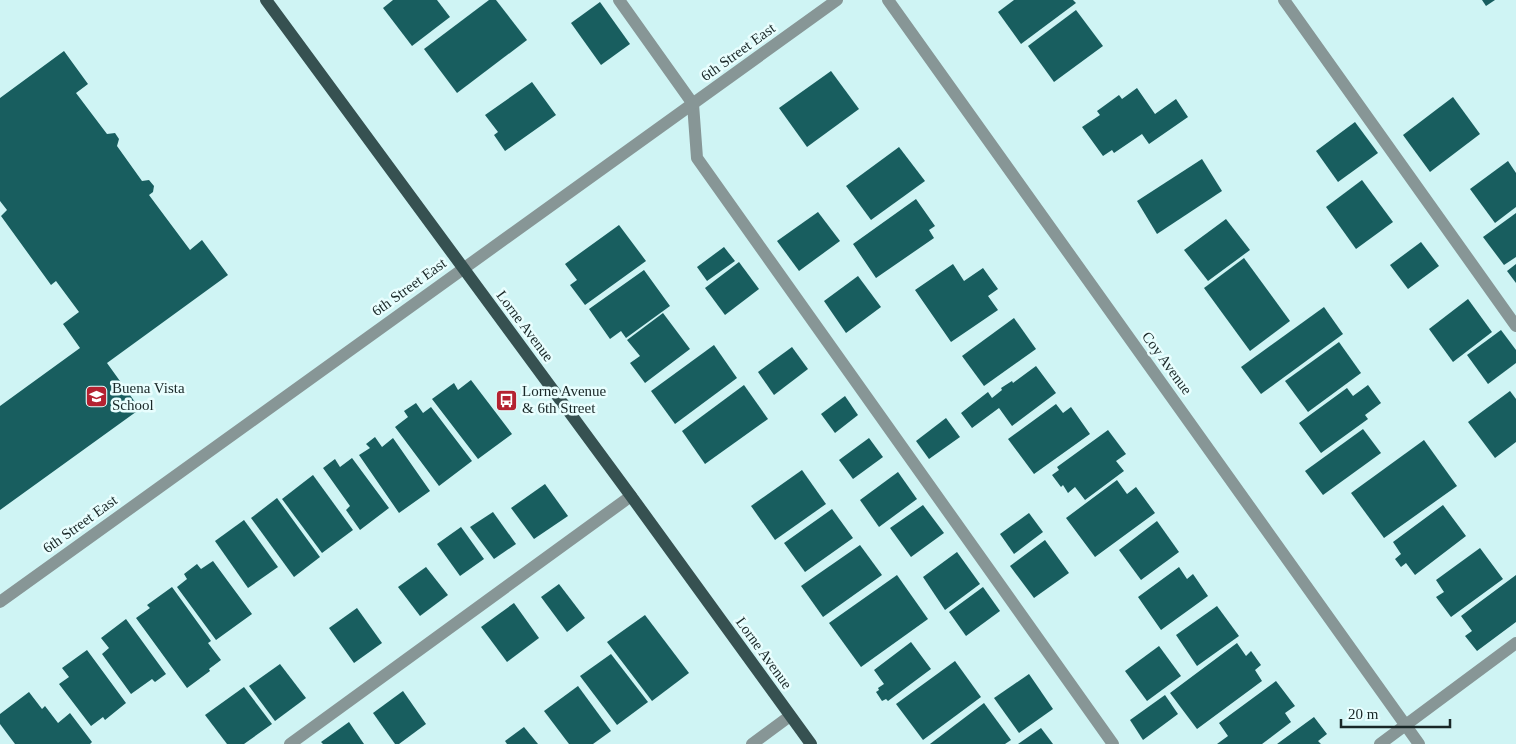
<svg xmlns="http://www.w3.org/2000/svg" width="1516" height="744" viewBox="0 0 1516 744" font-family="Georgia,serif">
<rect width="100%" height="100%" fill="#cff4f4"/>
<g fill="#185e5f">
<path d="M393 0H437L450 17 412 46 383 8Z"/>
<path d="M489 0H496L527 40 457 93 424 49Z"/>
<path d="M1014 0H1073L1076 3 1021 44 998 12Z"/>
<path d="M1482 0H1495L1486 6Z"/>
<path d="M600 2 630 44 601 65 571 23Z"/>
<path d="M1076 10 1103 46 1054 82 1028 46Z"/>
<path d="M64 51 88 84 76 93 107 134 115 133 119 139 117 146 142 181 149 180 154 186 153 192 149 195 190 250 202 240 228 275 107 363 140 409 0 510V406L80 348 63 324 79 312 56 281 51 285 1 216 7 210 0 201V98Z"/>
<path d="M831 71 859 109 807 147 779 108Z"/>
<path d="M532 82 556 115 505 151 494 135 498 132 485 115Z"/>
<path d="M1137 88 1155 114 1176 99 1188 117 1149 144 1142 134 1114 153 1112 150 1103 156 1082 127 1100 115 1097 111 1119 95 1122 99Z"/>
<path d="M1453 97 1480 134 1430 172 1403 135Z"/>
<path d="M1355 122 1378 153 1338 182 1316 151Z"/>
<path d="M899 147 925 181 871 220 846 186Z"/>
<path d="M1202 159 1222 191 1157 234 1137 201Z"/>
<path d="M1508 161 1516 173V207L1495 223 1470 189Z"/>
<path d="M1362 180 1393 222 1356 249 1326 207Z"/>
<path d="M916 199 935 226 929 230 934 238 876 278 853 244Z"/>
<path d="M818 212 840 241 799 271 777 241Z"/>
<path d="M1516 213V257L1504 265 1483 237Z"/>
<path d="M1226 219 1250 250 1208 281 1184 250Z"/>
<path d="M619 225 646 261 585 305 570 285 577 280 565 264Z"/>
<path d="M1421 242 1439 266 1408 289 1390 265Z"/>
<path d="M724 247 735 261 707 281 697 267Z"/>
<path d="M1244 258 1290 321 1250 351 1204 288Z"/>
<path d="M739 262 759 289 725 315 705 288Z"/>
<path d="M953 264 964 281 983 268 998 289 988 296 998 310 951 342 915 290Z"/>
<path d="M1516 264V283L1507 271Z"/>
<path d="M644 270 670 306 626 338 621 331 610 339 589 309Z"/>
<path d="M858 276 881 307 846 333 824 301Z"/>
<path d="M1468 299 1492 332 1453 362 1429 329Z"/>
<path d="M1324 307 1343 334 1261 394 1241 367Z"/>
<path d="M663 313 690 349 645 383 630 363 640 356 627 340Z"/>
<path d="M1014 318 1036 349 984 386 962 356Z"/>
<path d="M1501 330 1516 350V363L1488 384 1467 355Z"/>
<path d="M1339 342 1361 373 1308 412 1285 381Z"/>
<path d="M714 345 737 378 675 424 651 391Z"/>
<path d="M792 347 808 369 774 395 758 372Z"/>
<path d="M1036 366 1056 393 1012 426 999 408 972 428 961 413 988 392 992 398 1002 390 1001 388 1012 381 1013 383Z"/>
<path d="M471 380 512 434 478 459 432 399 454 383 458 390Z"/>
<path d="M744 385 768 419 705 464 682 431Z"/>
<path d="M1368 385 1381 403 1365 415 1368 419 1321 453 1299 423 1347 388 1353 396Z"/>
<path d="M1510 391 1516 399V442L1495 458 1468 422Z"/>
<path d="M845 396 858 415 835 433 821 414Z"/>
<path d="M416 403 423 413 431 407 472 461 439 486 395 427 408 417 404 411Z"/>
<path d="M1056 404 1063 413 1071 407 1090 434 1034 474 1008 439Z"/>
<path d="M946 418 960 437 929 459 916 441Z"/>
<path d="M1363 429 1381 453 1323 495 1305 471Z"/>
<path d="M1108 430 1126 454 1116 461 1124 471 1085 500 1075 487 1068 493 1063 485 1061 487 1052 475 1059 470 1057 467Z"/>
<path d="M375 437 382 447 393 438 430 491 399 513 359 455 370 448 366 444Z"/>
<path d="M869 438 883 457 853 479 839 460Z"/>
<path d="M1424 440 1457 486 1384 538 1351 493Z"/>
<path d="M352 458 389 508 360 530 346 510 350 506 323 468 335 459 340 467Z"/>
<path d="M802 470 826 504 775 540 751 506Z"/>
<path d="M898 472 917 499 879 527 860 500Z"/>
<path d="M313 475 353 530 322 553 282 499Z"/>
<path d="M1117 480 1127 494 1136 487 1155 513 1095 557 1066 518Z"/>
<path d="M545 484 568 516 534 539 511 508Z"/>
<path d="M277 498 320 557 294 577 251 518Z"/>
<path d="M923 505 944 533 911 557 890 528Z"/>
<path d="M1443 505 1466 536 1415 575 1406 563 1401 567 1395 559 1401 554 1393 542Z"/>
<path d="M832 509 853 538 805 572 784 543Z"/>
<path d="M493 512 516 544 494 559 470 527Z"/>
<path d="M1029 513 1043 532 1014 554 1000 534Z"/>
<path d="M244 520 278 567 248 588 215 541Z"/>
<path d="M1157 521 1179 552 1141 580 1119 550Z"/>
<path d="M461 527 484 559 460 576 437 544Z"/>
<path d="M1045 540 1069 573 1034 598 1010 566Z"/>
<path d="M860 545 882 575 823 617 801 586Z"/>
<path d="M1480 548 1503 579 1451 617 1436 597 1444 592 1436 580Z"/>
<path d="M957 552 980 584 945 610 923 577Z"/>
<path d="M213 561 252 614 216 640 177 587 187 579 184 574 197 564 201 569Z"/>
<path d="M426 567 448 595 420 616 398 587Z"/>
<path d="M1179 567 1187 579 1193 574 1208 596 1161 630 1138 597Z"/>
<path d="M897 575 928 619 861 667 829 623Z"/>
<path d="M1516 575V622L1477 651 1465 636 1472 631 1461 616Z"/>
<path d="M559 584 585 618 567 632 541 597Z"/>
<path d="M172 587 211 641 208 643 221 660 209 669 210 671 187 688 136 618 150 608 147 605Z"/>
<path d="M983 587 1000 611 966 636 949 612Z"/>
<path d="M514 603 539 638 507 662 481 627Z"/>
<path d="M1217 606 1239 636 1197 666 1176 635Z"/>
<path d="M357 608 382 643 354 663 329 628Z"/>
<path d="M645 615 689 673 652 701 607 642Z"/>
<path d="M126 619 166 674 155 682 152 679 131 694 102 654 109 648 101 638Z"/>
<path d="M911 642 931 669 888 701 886 699 882 701 876 692 879 690 878 688 884 684 874 670Z"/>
<path d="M1237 643 1246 656 1251 651 1261 665 1255 670 1262 681 1197 729 1170 693Z"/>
<path d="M1159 646 1181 676 1147 701 1125 671Z"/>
<path d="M87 650 126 703 105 720 103 717 91 726 59 684 69 677 62 668Z"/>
<path d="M611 654 648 702 617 725 580 676Z"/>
<path d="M955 661 981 697 923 740 896 704Z"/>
<path d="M280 664 306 698 275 721 249 686Z"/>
<path d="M1029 674 1053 709 1019 733 994 698Z"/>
<path d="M1276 681 1295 706 1285 713 1291 722 1262 744H1217L1228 736 1219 723Z"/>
<path d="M578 686 611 731 593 744H569L544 711Z"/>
<path d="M244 687 272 724 244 744H227L205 715Z"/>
<path d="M403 691 426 724 399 744H395L373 713Z"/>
<path d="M29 692 42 709 45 706 58 723 70 713 92 742 90 744H15L0 724V714Z"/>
<path d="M1165 695 1178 714 1143 740 1130 720Z"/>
<path d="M984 703 1011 740 1005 744H930Z"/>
<path d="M1314 717 1327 734 1318 741 1321 744H1277Z"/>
<path d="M349 722 364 744H323L321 742Z"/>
<path d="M524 727 538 744H507L505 741Z"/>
<path d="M1041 728 1053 744H1018Z"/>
</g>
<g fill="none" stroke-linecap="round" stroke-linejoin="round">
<g stroke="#879696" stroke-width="12">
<path d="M619 0 693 104 697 158 1113 744"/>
<path d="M888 0 1419 744"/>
<path d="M1284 0 1516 326"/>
<path d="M0 602 837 0"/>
<path d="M290 744 631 496"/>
<path d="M752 744 790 716"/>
<path d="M1380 744 1516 643"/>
</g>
<path stroke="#365151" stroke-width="12" d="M266 0 631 496 811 744"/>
</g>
<defs>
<symbol id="school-square" viewBox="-11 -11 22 22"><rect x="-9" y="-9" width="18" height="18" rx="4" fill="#b42231" stroke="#e8fefe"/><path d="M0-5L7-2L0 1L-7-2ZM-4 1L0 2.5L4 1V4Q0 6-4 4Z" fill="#fff"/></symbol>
<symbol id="bus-square" viewBox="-11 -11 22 22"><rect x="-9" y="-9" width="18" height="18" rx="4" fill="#b42231" stroke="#e8fefe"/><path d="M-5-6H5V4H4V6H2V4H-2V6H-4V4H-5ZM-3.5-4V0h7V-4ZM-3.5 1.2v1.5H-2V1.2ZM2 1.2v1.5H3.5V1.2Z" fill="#fff"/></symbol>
</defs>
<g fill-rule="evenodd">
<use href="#school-square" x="84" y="384" width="25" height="25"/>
<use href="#bus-square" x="494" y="388" width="25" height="25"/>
</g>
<g text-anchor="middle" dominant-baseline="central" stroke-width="5" stroke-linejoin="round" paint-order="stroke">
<g font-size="15" fill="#192727" stroke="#e8fefe">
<text transform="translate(738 52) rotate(-36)">6th Street East</text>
<text transform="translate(409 287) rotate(-36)">6th Street East</text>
<text transform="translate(525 326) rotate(53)">Lorne Avenue</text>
<text transform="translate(1167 363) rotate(54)">Coy Avenue</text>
<text transform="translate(80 524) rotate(-36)">6th Street East</text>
<text transform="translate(764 653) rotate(54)">Lorne Avenue</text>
</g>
<g font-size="15" fill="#192727" stroke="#e8fefe" text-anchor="start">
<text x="112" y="388">Buena Vista<tspan x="112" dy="17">School</tspan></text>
<text x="522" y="391">Lorne Avenue<tspan x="522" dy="17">&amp; 6th Street</tspan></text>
</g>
</g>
<path d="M1341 719v8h109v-8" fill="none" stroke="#192727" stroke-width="2.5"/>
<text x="1348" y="719" font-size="15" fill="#192727" stroke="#e8fefe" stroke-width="4" paint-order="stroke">20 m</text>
</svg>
